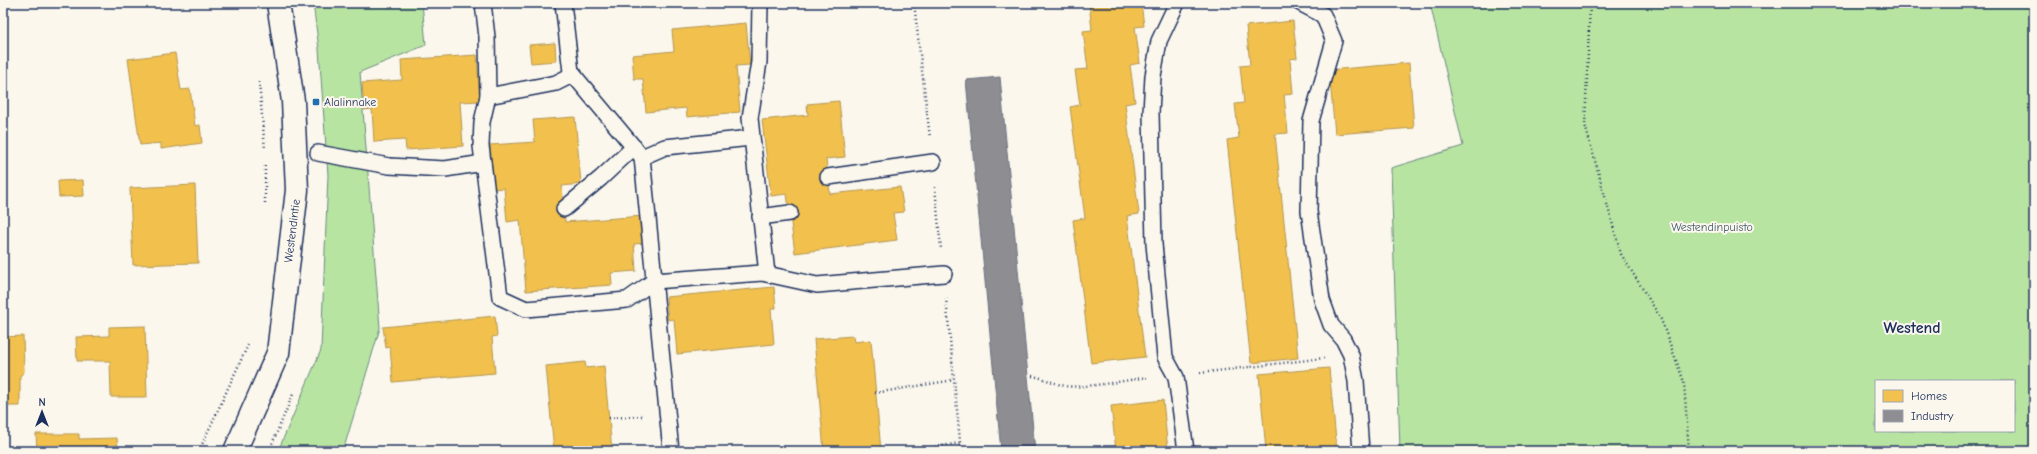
<svg xmlns="http://www.w3.org/2000/svg" width="2037" height="454" viewBox="0 0 2037 454" font-family="'Comic Neue',sans-serif">
<rect width="100%" height="100%" fill="#fbf7ec"/>
<filter id="ink" filterUnits="userSpaceOnUse"><feTurbulence type="fractalNoise" baseFrequency=".025" numOctaves="2"/><feDisplacementMap in="SourceGraphic" scale="8" xChannelSelector="R" yChannelSelector="G"/><feConvolveMatrix kernelMatrix="1 2 1 2 8 2 1 2 1" color-interpolation-filters="sRGB"/></filter>
<g filter="url(#ink)">
<g fill="#b8e4a2" stroke="#6a8a80" fill-rule="evenodd">
<path d="M313 3H422L426 45 360 72 380 328 343 451H278L321 350 328 175 319 49Z"/>
<path d="M1430 3H2034V451H1400L1391 168 1463 146ZM1876 381H2014V431H1876Z"/>
</g>
<g fill="#f2c14e" stroke="#b29553">
<path d="M1089 3H1141L1144 26 1135 27 1140 63 1130 65 1135 102 1125 104 1139 214 1127 216 1145 357 1091 363 1073 220 1085 218 1070 107 1080 105 1075 70 1088 69 1083 31 1092 30Z"/>
<path d="M1293 21 1297 58 1290 59 1293 94 1284 95 1288 133 1275 134 1298 358 1251 363 1227 140 1239 138 1235 104 1244 103 1240 66 1250 65 1246 26Z"/>
<path d="M746 23 750 65 736 66 740 112 687 117 686 108 646 112 643 79H634L632 55 674 51 672 30Z"/>
<path d="M555 43 556 61 531 63 529 45Z"/>
<path d="M175 53 181 90 190 89 195 126 200 125 202 143 161 149V143L140 145 128 59Z"/>
<path d="M477 55 480 101 460 102 463 146 406 150 405 140 374 142 372 109 364 110 362 83 402 80 401 60Z"/>
<path d="M1409 63 1414 128 1335 134 1329 70Z"/>
<path d="M839 101 845 157 826 159 830 194 900 187 904 212 893 213 897 240 795 253 787 194 771 196 762 120 808 115 807 104Z"/>
<path d="M575 117 581 184 562 186 565 222 643 216 645 243 634 244 636 271 611 273 612 285 526 291 520 220 507 222 504 188 494 189 490 145 535 142 533 120Z"/>
<path d="M83 180 84 196 59 197 58 181Z"/>
<path d="M195 185 198 263 133 265 130 188Z"/>
<path d="M774 287 776 308 771 309 774 344 677 354 674 319 668 320 666 297Z"/>
<path d="M495 316 497 336 492 337 495 373 393 382 390 347 386 348 383 327Z"/>
<path d="M145 326 147 397H111L110 361H77L76 337 109 336V327Z"/>
<path d="M23 336 24 372 20 376V406H3V337Z"/>
<path d="M853 336 854 342 871 340 881 451H824L814 339Z"/>
<path d="M585 362 586 368 604 366 612 451H554L546 366Z"/>
<path d="M1329 368 1337 451H1266L1259 374Z"/>
<path d="M1163 400 1168 451H1116L1111 406Z"/>
<path d="M36 434H79V439L117 438 118 451H37Z"/>
</g>
<path fill="#8d8d92" stroke="#6b7182" d="M1000 77 1035 451H1001L966 80Z"/>
<g fill="none" stroke-linecap="round" stroke-linejoin="round">
<defs>
<g id="lane">
<path d="M483 3 487 37 488 96 482 122 481 146 500 297 526 309 627 300 654 281 762 273 817 285 944 274"/>
<path d="M563 3 571 72 642 157 671 451"/>
<path d="M760 3 759 62 750 118 767 274"/>
<path d="M1177 3 1159 41 1153 76 1151 113 1154 244 1165 357 1176 377 1186 451"/>
<path d="M1300 3 1323 15 1334 41 1311 121 1309 211 1322 300 1331 325 1343 339 1351 355 1356 381 1361 451"/>
<path d="M488 96 556 83 574 74"/>
<path d="M318 153 389 166 445 169 483 163"/>
<path d="M642 157 665 147 751 138"/>
<path d="M828 177 933 162"/>
<path d="M564 209 601 178 634 147"/>
<path d="M760 217 790 213"/>
</g>
<path id="secondary" d="M235 451 278 353 297 190 293 101 278 3"/>
</defs>
<use href="#lane" stroke="#1b2f5e" stroke-width="18"/>
<use href="#secondary" stroke="#1b2f5e" stroke-width="25"/>
<g stroke="#1b2f5e" stroke-width="2.5" stroke-dasharray="1 3" stroke-linecap="butt">
<path d="M914 3 930 138"/>
<path d="M1590 3 1585 125 1621 254 1660 317 1684 382 1689 451"/>
<path d="M259 82 265 149"/>
<path d="M935 187 941 249"/>
<path d="M265 203V164"/>
<path d="M946 298 961 451"/>
<path d="M1200 373 1324 358"/>
<path d="M1032 376C1044 378 1053 383 1065 386 1081 389 1129 380 1148 377"/>
<path d="M875 393 954 380"/>
<path d="M609 418 643 416"/>
<path d="M199 451 248 345"/>
<path d="M269 451 294 392"/>
<path d="M907 451 960 443"/>
</g>
<use href="#lane" stroke="#fbf7ec" stroke-width="15"/>
<use href="#secondary" stroke="#fbf7ec" stroke-width="22"/>
</g>
</g>
<rect fill="#1f6fb2" stroke="#fbf7ec" stroke-width="1.5" x="312" y="98" width="8" height="8" rx="2"/>
<g text-anchor="middle" dominant-baseline="central" stroke-width="4" stroke-linejoin="round" paint-order="stroke">
<g font-size="12" fill="#1b2f5e" stroke="#fbf7ec" text-anchor="start">
<text x="324" y="102">Alalinnake</text>
</g>
<g font-size="12" fill="#425c6f" stroke="#fbf7ec">
<text x="1712" y="227">Westendinpuisto</text>
</g>
<g font-size="12" fill="#1b2f5e" stroke="#fbf7ec">
<text transform="translate(292 231) rotate(-83)">Westendintie</text>
</g>
<g font-size="16" font-weight="bold" fill="#1b2f5e" stroke="#fbf7ec">
<text x="1912" y="328">Westend</text>
</g>
</g>
<rect width="2037" height="454" fill="none" stroke="#fbf7ec" stroke-width="16"/>
<rect x="8" y="8" width="2021" height="438" fill="none" stroke="#1b2f5e" stroke-width="1.5" filter="url(#ink)"/>
<rect x="1875" y="380" width="140" height="52" fill="#fbf7ec" stroke="#a1a7b3"/>
<rect x="1883" y="390" width="20" height="12" fill="#f2c14e" stroke="#a1a7b3"/>
<text x="1911" y="400" font-size="12" fill="#1b2f5e">Homes</text>
<rect x="1883" y="410" width="20" height="12" fill="#8d8d92" stroke="#a1a7b3"/>
<text x="1911" y="420" font-size="12" fill="#1b2f5e">Industry</text>
<g transform="translate(42 412)" stroke="#fbf7ec" stroke-width="3" paint-order="stroke">
<path d="M0-3L7 15L0 10L-7 15Z" fill="#1b2f5e"/>
<text y="-6" font-size="11" font-weight="bold" text-anchor="middle" fill="#1b2f5e">N</text>
</g>
</svg>
